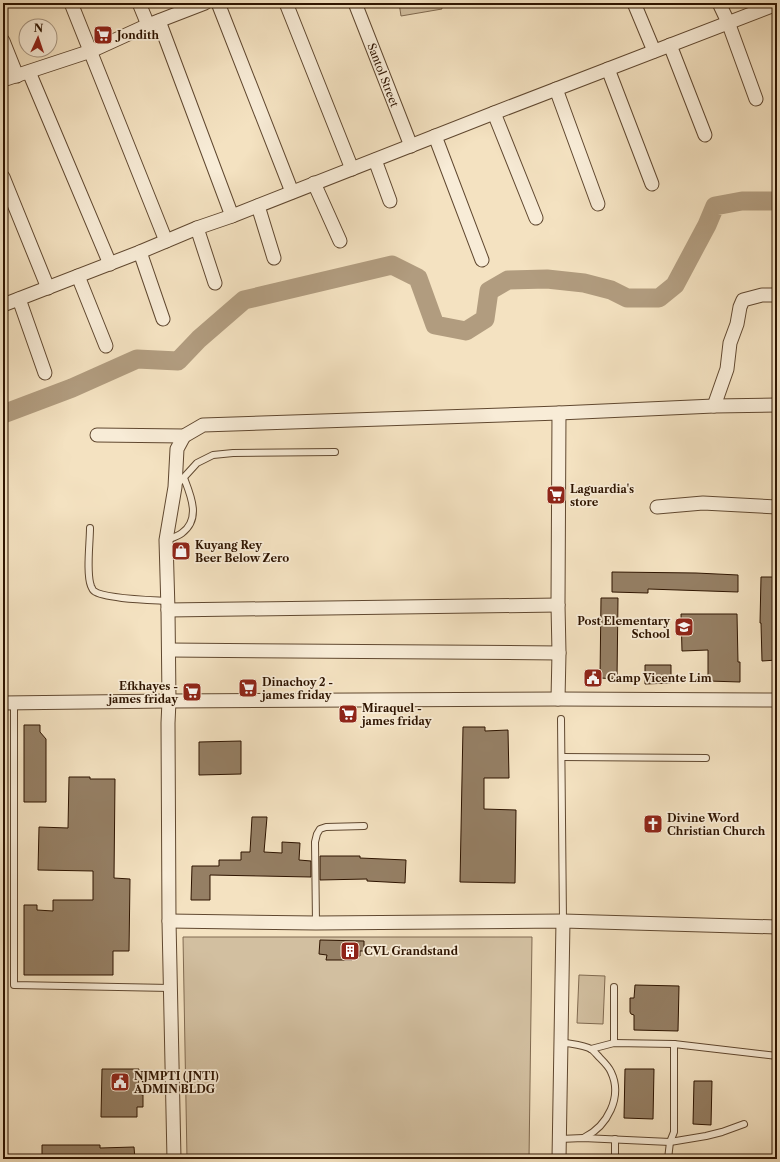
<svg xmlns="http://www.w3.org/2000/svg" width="780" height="1162" viewBox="0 0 780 1162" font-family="'Libre Caslon Text',serif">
<rect width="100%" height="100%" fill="#f4e2c1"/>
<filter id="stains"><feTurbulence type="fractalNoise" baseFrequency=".005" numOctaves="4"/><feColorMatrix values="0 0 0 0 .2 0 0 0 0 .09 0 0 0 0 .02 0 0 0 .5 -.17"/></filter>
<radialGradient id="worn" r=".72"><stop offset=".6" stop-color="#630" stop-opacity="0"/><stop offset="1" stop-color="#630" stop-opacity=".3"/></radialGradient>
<g fill="#d2bfa0" stroke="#806a50">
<path d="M399 3H441L442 9 401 16Z"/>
<path d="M183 937H532L529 1159H187Z"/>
<path d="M579 975 605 976 603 1024 577 1023Z"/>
</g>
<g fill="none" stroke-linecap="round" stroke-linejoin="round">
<path stroke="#b19c7f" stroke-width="19" d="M3 414 72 388 137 359 178 361 199 339 244 300 392 265 418 278 435 325 466 331 485 319 489 291 508 280 547 279 584 283 611 290 627 298H659L675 285 707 225 715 206 742 201H777"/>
</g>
<g fill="#957f64" stroke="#2e1400">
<path d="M612 572 696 573 738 575V592L648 589V593L612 592Z"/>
<path d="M761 577H776L777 660 762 661 761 623H760Z"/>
<path d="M601 598H618L617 679 600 678Z"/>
<path d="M681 614H737L738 662H740V682L708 681V650L682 651Z"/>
<path d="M645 665H671V683L645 684Z"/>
<path d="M24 725H40V732L46 739V802H24Z"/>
<path d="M463 727H485V731L508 730 509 778H484V809L516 810 515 883 460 882Z"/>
<path d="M241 741V774L199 775V742Z"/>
<path d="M69 777H90V779H115L114 878 130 879 129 951H113V975H24V905H37V910L53 911V900H93V871L38 870 39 827 68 828Z"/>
<path d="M252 817H267L264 852 282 853V842L300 843 299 860 311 861V877L210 875V900H191L192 866H219V860H241V852H250Z"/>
<path d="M320 856H360V858L406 860 405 883 367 881V879L320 880Z"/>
<path d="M320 940 364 941V951H360V956H352V960H326L327 955 319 954Z"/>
<path d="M635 985 679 986 678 1031 634 1030V1015L631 1014 630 1012V998H634Z"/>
<path d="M102 1069H139L138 1094 143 1095V1107H137V1117H101Z"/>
<path d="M625 1069H654L653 1119 624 1118Z"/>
<path d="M694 1081H712L711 1125 693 1124Z"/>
<path d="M42 1145H100V1148L134 1147 135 1159H42Z"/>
</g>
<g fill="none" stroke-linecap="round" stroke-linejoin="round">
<defs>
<g id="service">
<path d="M176 486 197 463 213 455 233 453 335 452"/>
<path d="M90 528C90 543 86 573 91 586 92 588 93 591 94 591 104 599 153 600 168 601"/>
<path d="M167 540C172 538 178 536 182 533 201 519 191 496 184 478"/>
<path d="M14 703V985L170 988"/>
<path d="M561 719 563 921"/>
<path d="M562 757 706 758"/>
<path d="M316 923 315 842 317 834 320 829 326 827 364 826"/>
<path d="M561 1042C570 1044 584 1045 591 1049 594 1051 597 1055 600 1058 604 1062 609 1067 611 1072 623 1097 607 1126 585 1137"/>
<path d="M614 1043V987"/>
<path d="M591 1049 614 1043 674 1044 777 1056"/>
<path d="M560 1139 583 1138 670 1142 706 1136 722 1132 744 1124"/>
<path d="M615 1159V1139"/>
<path d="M668 1159 670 1142 674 1132V1044"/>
</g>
<g id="minor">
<path d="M71 3 166 241"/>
<path d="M139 3 148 25"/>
<path d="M218 3 292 192"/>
<path d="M286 3 352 169"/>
<path d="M355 3 411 146"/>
<path d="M634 3 654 51"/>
<path d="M719 3 728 22 756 99"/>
<path d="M159 21 232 216"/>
<path d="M3 41 17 76"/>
<path d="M670 45 705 135"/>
<path d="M608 69 652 184"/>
<path d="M29 72 110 264"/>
<path d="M3 80 91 51 148 25 205 3"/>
<path d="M556 89 598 204"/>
<path d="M494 113 536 218"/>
<path d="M435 136 482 260"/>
<path d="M375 160 390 201"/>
<path d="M3 177 48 288"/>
<path d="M314 183 340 241"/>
<path d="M258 206 274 258"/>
<path d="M197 228 215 283"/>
<path d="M140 252 163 319"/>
<path d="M78 276 106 346"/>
<path d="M19 299 45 373"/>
<path d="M3 305 140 252 197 228 232 216 494 113 777 4"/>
<path d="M714 406 727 369 730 343 737 324 740 307 743 300 762 295H777"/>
<path d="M97 435 184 436 203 425 559 413 714 406 777 405"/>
<path d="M657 507 703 503 777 507"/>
<path d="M168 610 558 605"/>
<path d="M169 650 559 653"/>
<path d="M558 699 559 653 558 605 559 413"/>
<path d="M3 703 169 701 558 699 777 700"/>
<path d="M169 921 316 923 563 921 777 927"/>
<path d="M174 1159 169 921 168 723 169 701 168 610 166 540 175 487 177 449 184 436"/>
<path d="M559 1159 563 921"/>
</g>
</defs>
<use href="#service" stroke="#604830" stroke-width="8"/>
<use href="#minor" stroke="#604830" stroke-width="15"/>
<use href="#service" stroke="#f8ecd7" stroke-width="6"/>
<use href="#minor" stroke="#f8ecd7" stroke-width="13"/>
</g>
<defs>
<symbol id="supermarket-square" viewBox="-11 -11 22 22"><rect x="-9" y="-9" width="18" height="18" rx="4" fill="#8f2418" stroke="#f8ecd7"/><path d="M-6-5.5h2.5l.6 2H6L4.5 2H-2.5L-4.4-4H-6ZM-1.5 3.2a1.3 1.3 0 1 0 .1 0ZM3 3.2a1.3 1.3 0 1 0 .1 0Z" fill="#fff"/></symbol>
<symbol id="shop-square" viewBox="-11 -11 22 22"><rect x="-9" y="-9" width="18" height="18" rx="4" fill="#8f2418" stroke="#f8ecd7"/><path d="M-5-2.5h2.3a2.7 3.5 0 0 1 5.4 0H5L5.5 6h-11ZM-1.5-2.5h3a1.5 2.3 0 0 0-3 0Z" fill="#fff"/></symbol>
<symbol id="school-square" viewBox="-11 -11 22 22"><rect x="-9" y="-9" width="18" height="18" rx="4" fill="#8f2418" stroke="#f8ecd7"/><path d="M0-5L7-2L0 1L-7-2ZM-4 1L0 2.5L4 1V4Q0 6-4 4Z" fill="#fff"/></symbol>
<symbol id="civic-square" viewBox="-11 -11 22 22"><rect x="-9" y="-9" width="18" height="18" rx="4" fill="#8f2418" stroke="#f8ecd7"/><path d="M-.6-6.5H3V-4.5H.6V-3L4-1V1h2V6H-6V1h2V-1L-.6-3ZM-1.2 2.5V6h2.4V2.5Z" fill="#fff"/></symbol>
<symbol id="church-square" viewBox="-11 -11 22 22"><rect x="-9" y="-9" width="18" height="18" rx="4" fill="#8f2418" stroke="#f8ecd7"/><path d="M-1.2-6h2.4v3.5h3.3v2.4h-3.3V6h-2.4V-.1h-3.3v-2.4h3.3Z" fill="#fff"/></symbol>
<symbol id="building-square" viewBox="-11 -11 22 22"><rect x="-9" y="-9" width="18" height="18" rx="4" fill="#8f2418" stroke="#f8ecd7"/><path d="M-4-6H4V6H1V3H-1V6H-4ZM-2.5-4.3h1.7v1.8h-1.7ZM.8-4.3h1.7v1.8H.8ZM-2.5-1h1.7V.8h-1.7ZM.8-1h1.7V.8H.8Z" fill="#fff"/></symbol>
</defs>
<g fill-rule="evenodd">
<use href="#supermarket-square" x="92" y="24" width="22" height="22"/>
<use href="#supermarket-square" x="545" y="484" width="22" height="22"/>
<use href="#shop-square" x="170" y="540" width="22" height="22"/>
<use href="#school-square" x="673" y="616" width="22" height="22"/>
<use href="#civic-square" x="582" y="667" width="22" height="22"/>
<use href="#supermarket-square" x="237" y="677" width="22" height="22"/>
<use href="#supermarket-square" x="181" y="681" width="22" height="22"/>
<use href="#supermarket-square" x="337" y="703" width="22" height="22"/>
<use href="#church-square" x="642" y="813" width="22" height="22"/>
<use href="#building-square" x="339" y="940" width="22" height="22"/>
<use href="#civic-square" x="109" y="1071" width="22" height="22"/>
</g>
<g text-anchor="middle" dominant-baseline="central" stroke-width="3.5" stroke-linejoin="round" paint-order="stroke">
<g font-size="11" font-weight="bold" fill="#2e1400" stroke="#f8ecd7" text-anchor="start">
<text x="117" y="35">Jondith</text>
<text x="570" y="489">Laguardia's<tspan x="570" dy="13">store</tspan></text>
<text x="195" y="545">Kuyang Rey<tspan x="195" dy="13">Beer Below Zero</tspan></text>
<text x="670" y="621" text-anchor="end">Post Elementary<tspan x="670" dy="13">School</tspan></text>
<text x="607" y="678">Camp Vicente Lim</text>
<text x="262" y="682">Dinachoy 2 -<tspan x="262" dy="13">james friday</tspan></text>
<text x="178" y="686" text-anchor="end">Efkhayes -<tspan x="178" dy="13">james friday</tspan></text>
<text x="362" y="708">Miraquel -<tspan x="362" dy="13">james friday</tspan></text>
<text x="667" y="818">Divine Word<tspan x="667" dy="13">Christian Church</tspan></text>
<text x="364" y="951">CVL Grandstand</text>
<text x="134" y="1076">NJMPTI (JNTI)<tspan x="134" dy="13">ADMIN BLDG</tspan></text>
</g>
<g font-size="11" fill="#2e1400" stroke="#f8ecd7">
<text transform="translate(383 75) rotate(69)">Santol Street</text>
</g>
</g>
<rect width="780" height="1162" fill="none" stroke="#f4e2c1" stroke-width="16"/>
<rect x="4" y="4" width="772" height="1154" fill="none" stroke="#2e1400" stroke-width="2"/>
<rect x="8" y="8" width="764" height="1146" fill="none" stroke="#2e1400"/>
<g transform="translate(38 38) rotate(3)"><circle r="19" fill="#f8ecd7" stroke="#a79681"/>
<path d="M0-3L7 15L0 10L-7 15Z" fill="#8f2418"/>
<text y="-6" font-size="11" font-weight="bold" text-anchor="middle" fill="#2e1400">N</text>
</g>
<rect width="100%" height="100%" filter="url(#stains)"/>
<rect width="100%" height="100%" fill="url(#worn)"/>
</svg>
